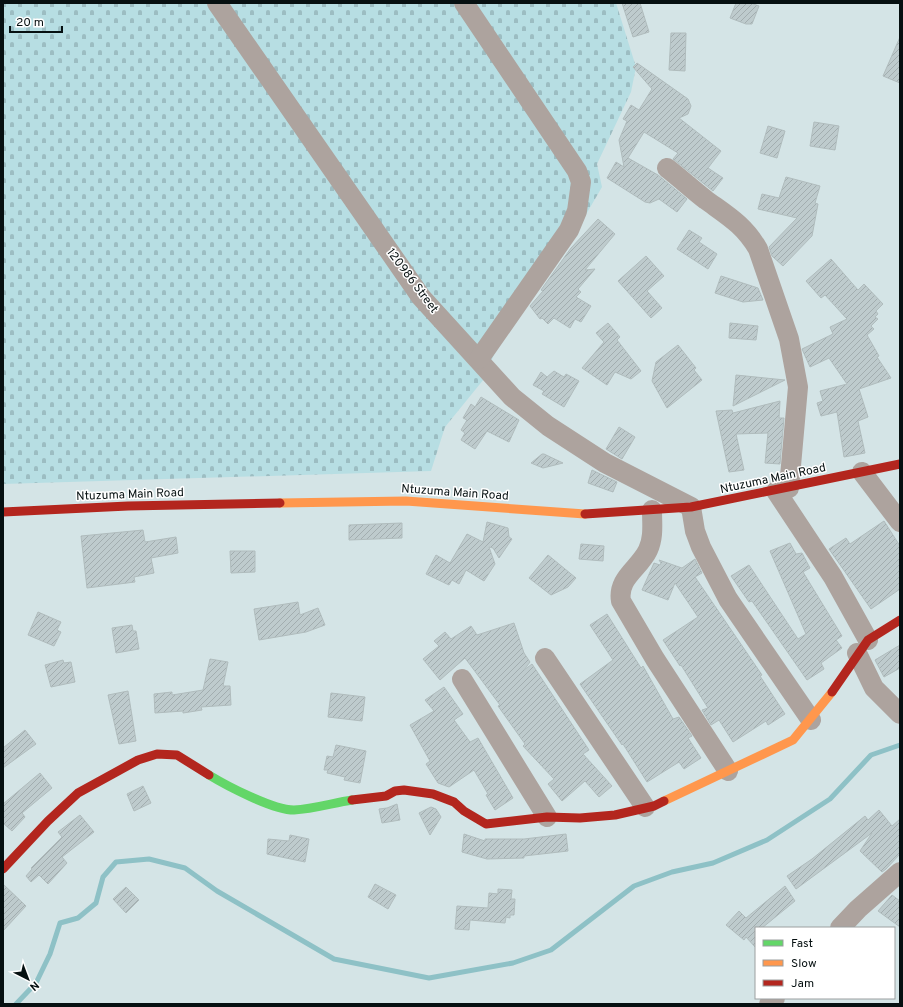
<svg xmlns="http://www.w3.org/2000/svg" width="903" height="1007" viewBox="0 0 903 1007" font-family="Overpass,sans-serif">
<defs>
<pattern id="cemetery-stones" width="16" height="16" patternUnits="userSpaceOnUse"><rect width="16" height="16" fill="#b7dee3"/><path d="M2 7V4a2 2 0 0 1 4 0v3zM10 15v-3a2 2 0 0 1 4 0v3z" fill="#9cbdc2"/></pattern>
<pattern id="building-hatch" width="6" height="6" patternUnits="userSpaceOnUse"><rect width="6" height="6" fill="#becbcd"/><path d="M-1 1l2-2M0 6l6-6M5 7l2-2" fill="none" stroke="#a2adaf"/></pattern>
</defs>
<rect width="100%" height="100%" fill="#d4e4e6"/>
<path fill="url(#cemetery-stones)" d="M3 3H616L636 67 631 92 597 164 602 187 567 247 495 352 484 379 445 427 431 471 3 484Z"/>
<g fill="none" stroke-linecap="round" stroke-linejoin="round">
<path stroke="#8ec1c6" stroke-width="5" d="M16 1004 36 983 50 954 60 923 78 918 96 903 103 877 116 862 149 859 185 868 217 891 334 959 429 978 513 963 551 950 634 886 672 872 713 863 767 840 830 799 871 755 900 745"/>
</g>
<g fill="url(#building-hatch)" stroke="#b0bcbd">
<path d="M622 3H640L649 32 633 37Z"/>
<path d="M736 3H751L759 6 752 24H746L730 18Z"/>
<path d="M671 33H686L685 71 669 70Z"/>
<path d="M900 37V83L883 76Z"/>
<path d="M637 63 688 99 691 106 688 114 679 118 721 151 708 168 723 178 713 191 673 159 678 153 644 132 628 158 658 175 687 199 677 212 659 199 650 203 645 202 607 178 616 162 624 167 619 140 627 121 623 119 631 105 639 110 652 89 633 67Z"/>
<path d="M814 122 839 126 835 150 810 146Z"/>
<path d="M768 126 785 131 777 158 760 153Z"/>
<path d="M786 177 820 186 815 203 818 204 812 236 783 266 772 256 769 247 797 218 758 209 762 194 779 198Z"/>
<path d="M598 219 615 234 585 270 595 269 578 289 581 292 576 297 591 306 581 322 575 319 570 328 554 318 548 324 542 318 540 319 530 306 543 291 541 290 571 248Z"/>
<path d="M689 230 702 238 699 242 717 254 708 269 677 249Z"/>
<path d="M646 256 664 276 647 291 662 308 651 318 618 281Z"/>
<path d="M831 259 858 290 864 284 883 304 876 311 878 314 875 317 878 319 871 326 874 329 867 335 879 356 877 357 891 378 859 389 868 417 858 421 865 453 844 457 837 412 821 416 817 403 823 401 820 391 847 384 829 358 810 367 802 349 833 334 830 327 847 319 825 295 821 298 806 281Z"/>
<path d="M721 276 758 288 763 300 743 302 715 293Z"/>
<path d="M608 323 620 337 617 340 641 371 631 379 615 372 607 385 582 368 604 342 596 333Z"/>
<path d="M730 323 758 326 756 340 729 338Z"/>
<path d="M678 345 696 368 694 370 702 380 667 408 652 381 656 362Z"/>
<path d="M554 371 564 377 566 374 579 381 564 407 542 394 544 391 533 385 541 372 547 377Z"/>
<path d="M736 375 785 380 733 406Z"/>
<path d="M481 397 519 420 509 442 487 431 475 449 461 440 465 433 461 430 467 420 463 418 471 404 475 407Z"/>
<path d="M780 401 779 418H784L780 464 765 463 768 433 736 434 744 470 729 472 716 411 732 410 733 413Z"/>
<path d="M619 427 635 437 622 459 606 449Z"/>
<path d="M542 454H544L563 463 543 468 531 463Z"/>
<path d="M592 470 617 482 613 492 588 483Z"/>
<path d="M884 521 900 546V589L871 609 829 549 846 538 850 544Z"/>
<path d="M487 522 508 528 509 537 512 539 499 558 493 548 489 547 495 564 484 581 466 570 459 584 452 580 449 585 426 574 436 555 450 563 467 534 483 542Z"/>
<path d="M402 523V538L349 540V525Z"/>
<path d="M143 530 145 542 176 537 178 553 151 558 154 573 134 577 135 582 87 588 81 536Z"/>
<path d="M790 543 796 554 802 553 810 568 803 572 842 636 836 640 842 648 821 663 824 669 807 680 752 601 749 602 731 576 749 565 798 639 806 634 770 551Z"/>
<path d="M581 544 604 546 603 561 579 559Z"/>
<path d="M230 551H255V572L231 573Z"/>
<path d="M548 555 576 578 568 587 551 595 529 578Z"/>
<path d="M695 559 702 573 695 577 762 675 760 676 785 714 768 725 766 721 733 742 719 720 711 725 702 710 708 708 681 665 680 666 663 640 698 617 675 583 668 600 642 590 654 563 660 565 661 563 659 560 682 568Z"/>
<path d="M298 602 300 615 318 608 325 625 306 632 259 640 254 609Z"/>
<path d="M38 612 61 622 57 630 61 632 54 646 28 635Z"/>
<path d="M607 614 641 668 643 666 673 719 679 717 692 736 688 738 701 758 684 769 679 762 647 782 623 744 622 745 580 684 613 660 590 625Z"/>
<path d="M514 623 524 653 530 662 524 670 532 664 589 750 583 754 612 786 599 797 585 781 562 801 548 784 554 779 523 746 525 744 498 706 500 705 465 658 440 680 423 659 439 646 434 641 445 632 451 639 471 626 477 635Z"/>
<path d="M132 625 133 631H136L139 649 116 653 112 628Z"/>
<path d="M900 645V668L884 677 875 660Z"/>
<path d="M210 659 228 662 223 686H230L231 705 201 707 202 710 183 713V711L155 713 154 694 172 692V695L203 690Z"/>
<path d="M63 660 64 663 71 662 75 682 51 687 45 665Z"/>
<path d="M444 687 463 714 454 720 470 742 478 738 513 798 495 810 486 795 488 794 474 770 449 787 438 783 426 764 430 761 410 725 434 711 425 700Z"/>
<path d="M128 691 136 741 119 744 108 695Z"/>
<path d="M331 693 365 697 362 721 328 717Z"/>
<path d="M25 730 36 744 3 768V748Z"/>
<path d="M336 745 366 751 360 783 344 780 345 777 327 773 328 770H324L327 756 333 757Z"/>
<path d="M40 773 52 788 22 813 25 817 12 831 3 823V804Z"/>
<path d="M143 786 151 803 134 811 127 794Z"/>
<path d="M397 804 400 820 382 823 379 809 387 808Z"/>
<path d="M431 807 436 809 441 817 430 835 419 813Z"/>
<path d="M879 810 892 826 900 819V854L886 869 882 872 860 851 872 833 796 889 787 876 812 859 865 816 868 820Z"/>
<path d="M80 815 94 832 62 857 67 863 48 884 39 875 31 882 26 876 32 869 31 868 62 837 58 832Z"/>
<path d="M464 834 485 841V839H524L566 834 568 851 524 856V858L487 859 462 852Z"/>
<path d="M290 835 309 839 305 862 267 854 268 839 289 841Z"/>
<path d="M3 884 26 906 3 931Z"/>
<path d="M375 884 396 895 388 909 368 897Z"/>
<path d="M785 886 795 901 762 928H756V948L746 937 744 940 726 925 739 911 746 918Z"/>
<path d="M126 887 139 900 126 913 113 899Z"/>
<path d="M498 889 512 890 511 899H515L514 915H510V918L506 917 505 923 470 920 469 930 455 929 457 906 488 908 489 893 498 894Z"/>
<path d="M892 895 900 901V927L878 911Z"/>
</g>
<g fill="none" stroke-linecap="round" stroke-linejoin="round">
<g stroke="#ada39e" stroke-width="20">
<path d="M217 3 421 297 512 397 548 426 605 463 691 507 695 531 701 547 728 599 811 720"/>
<path d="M464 3 577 171 581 182 577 211 569 230 479 359"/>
<path d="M667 168C680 178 693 190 706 200 728 216 744 225 758 249L789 339 798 387 789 488"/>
<path d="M862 472 900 522"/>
<path d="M776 491 833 577 868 640"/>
<path d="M652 510C652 524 654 537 648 550 639 569 617 578 621 601L655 659 728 771"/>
<path d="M857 653 874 688 900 714"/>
<path d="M545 658 645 807"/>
<path d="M462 679 547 817"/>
<path d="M840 928 858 909 900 872"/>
<path d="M769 1004 775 998"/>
</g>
<path stroke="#63d668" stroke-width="9" d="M209 775C227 786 273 810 294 810 313 809 333 803 352 800"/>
<g stroke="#ff974d" stroke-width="9">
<path d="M280 503 406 501 585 514"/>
<path d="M664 801 793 740 832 692"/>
</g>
<g stroke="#b3261e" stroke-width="9">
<path d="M3 512 128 506 280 503"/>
<path d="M585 514 691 507 900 464"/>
<path d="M832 692 868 640 900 620"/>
<path d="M352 800 386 796 395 791 404 790 433 794 454 802 464 811 486 824 547 817 580 818 615 815 654 806 664 801"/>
<path d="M3 869 48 821 78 793 138 760 157 754 177 755 209 775"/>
</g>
</g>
<g text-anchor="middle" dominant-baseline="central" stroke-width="3" stroke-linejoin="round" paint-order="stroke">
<g font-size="12" fill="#061011" stroke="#fff">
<text transform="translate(412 281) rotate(53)">120986 Street</text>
<text transform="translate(773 479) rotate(-12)">Ntuzuma Main Road</text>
<text transform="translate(455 493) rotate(4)">Ntuzuma Main Road</text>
<text transform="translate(130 495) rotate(-2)">Ntuzuma Main Road</text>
</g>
</g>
<rect width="903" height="1007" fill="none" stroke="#061011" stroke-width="8"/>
<rect x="755" y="927" width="140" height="72" fill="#ffffff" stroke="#9b9fa0"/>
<rect x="763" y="940" width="20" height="6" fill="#63d668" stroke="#9b9fa0"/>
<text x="791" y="947" font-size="12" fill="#061011">Fast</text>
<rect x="763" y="960" width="20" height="6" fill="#ff974d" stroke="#9b9fa0"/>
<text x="791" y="967" font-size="12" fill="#061011">Slow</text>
<rect x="763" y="980" width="20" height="6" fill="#b3261e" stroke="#9b9fa0"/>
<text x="791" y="987" font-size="12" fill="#061011">Jam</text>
<g transform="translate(28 979) rotate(138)" stroke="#ffffff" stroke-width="3" paint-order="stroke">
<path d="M0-3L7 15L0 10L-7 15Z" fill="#061011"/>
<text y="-6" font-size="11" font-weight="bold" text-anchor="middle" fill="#061011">N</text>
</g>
<path d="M10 26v6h52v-6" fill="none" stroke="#061011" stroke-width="2"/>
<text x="16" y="26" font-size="12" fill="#061011" stroke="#ffffff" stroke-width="3" paint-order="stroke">20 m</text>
</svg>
